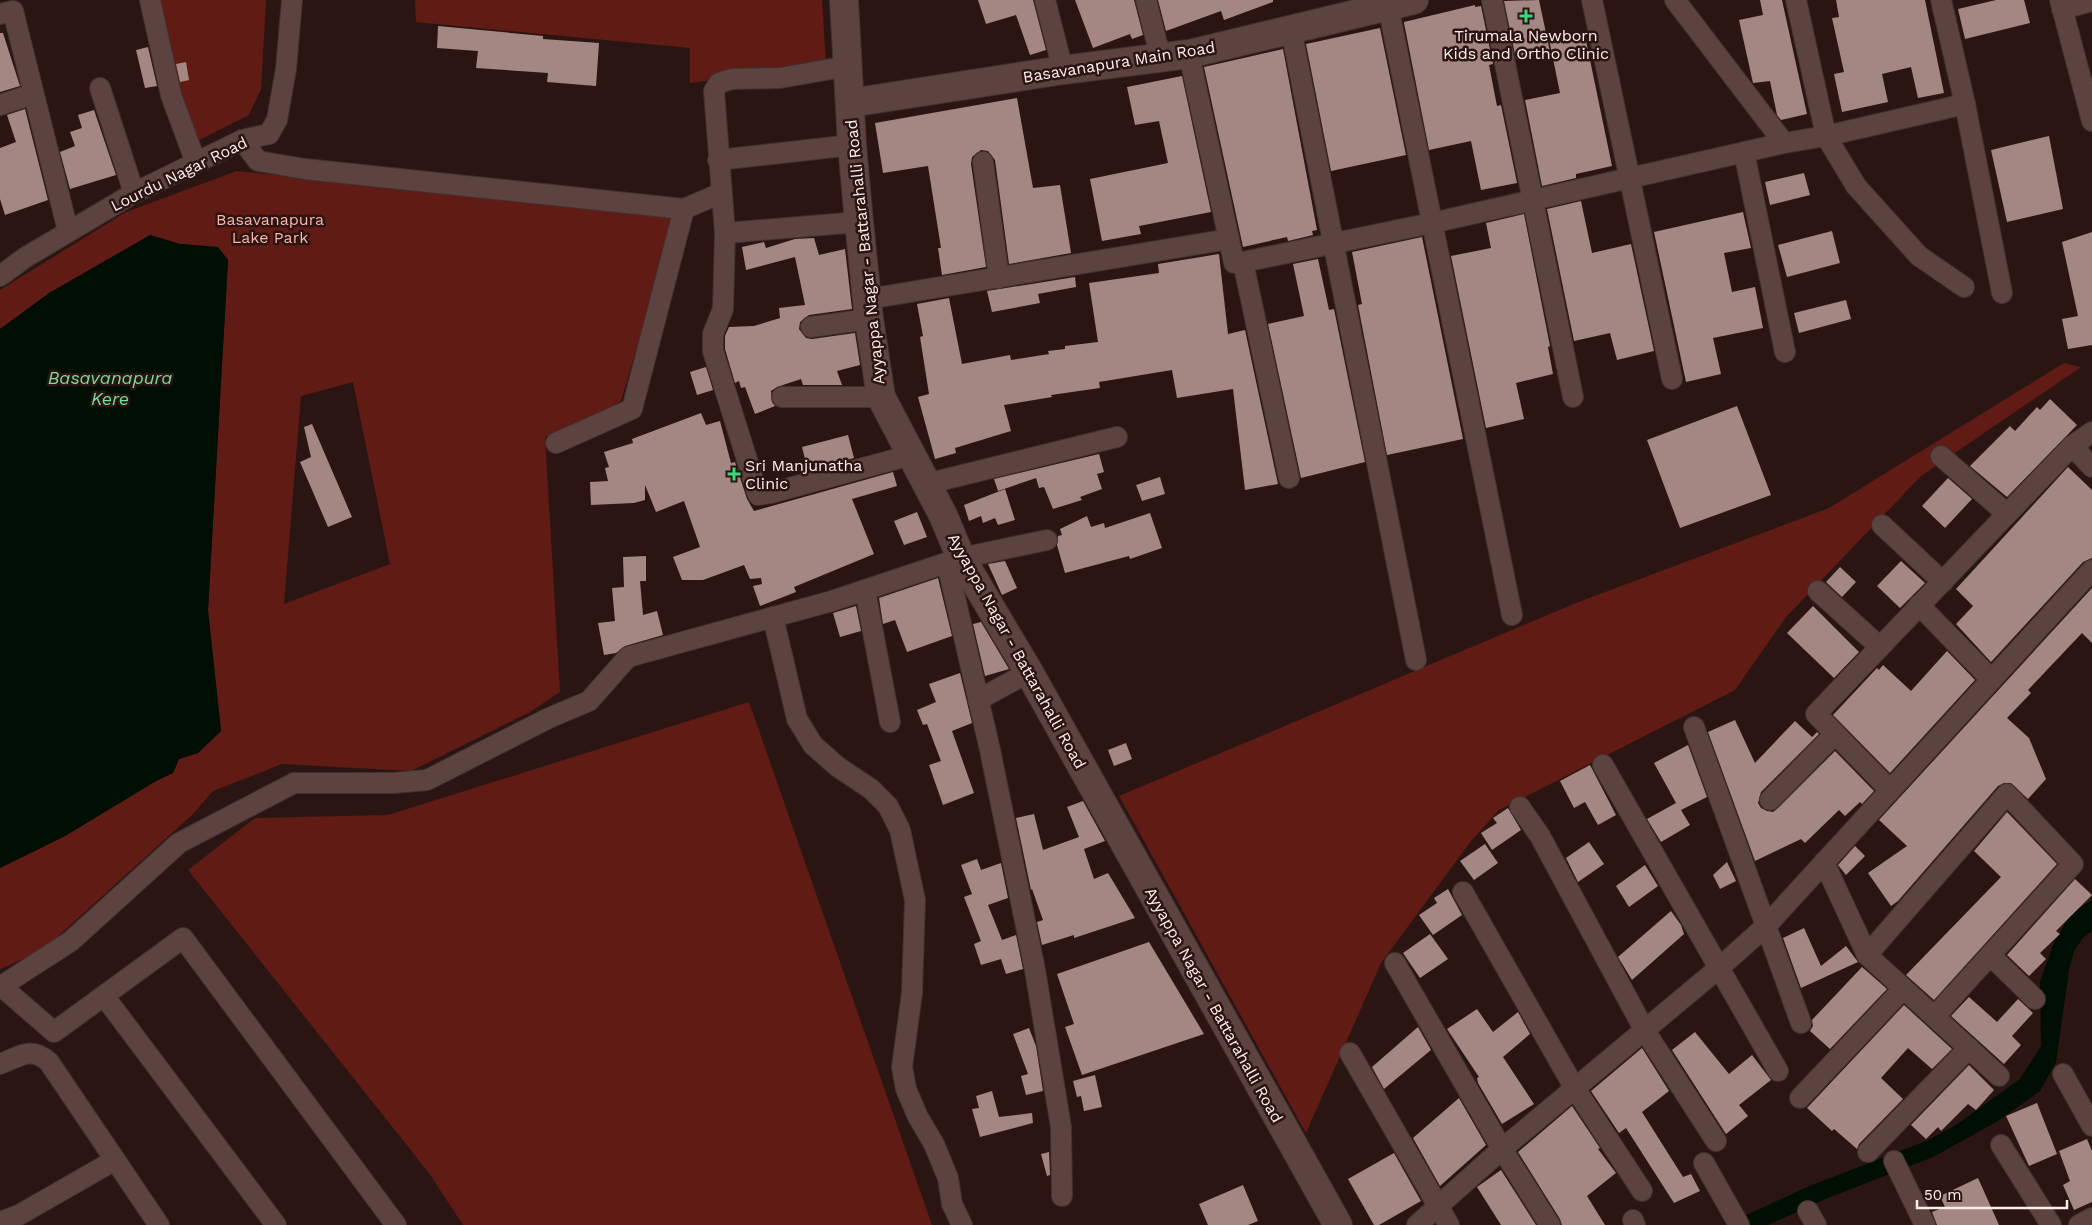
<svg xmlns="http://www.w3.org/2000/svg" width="2092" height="1225" viewBox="0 0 2092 1225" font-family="'Work Sans',sans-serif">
<rect width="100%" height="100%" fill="#2b1512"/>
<g fill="#611b15" fill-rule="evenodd">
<path d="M149 0H266L261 89 249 115 181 149 163 105Z"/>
<path d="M415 0H822L826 65 690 83V48L416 22Z"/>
<path d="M237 171 675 218 621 401 611 407 545 437 560 692 530 712 411 771 282 764 213 791 193 814 55 939 32 955 0 969V868L65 836 156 781 173 773 179 759 198 753 221 731 208 610 228 260 218 247 180 244 150 235 0 329V290L126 212ZM353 382 390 564 284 604 301 396Z"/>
<path d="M2064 363 2081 367 1921 476 1786 617 1735 690 1499 810 1471 841 1381 963 1306 1133 1119 796 1576 603 1829 508Z"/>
<path d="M749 702 932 1225H463L429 1173 188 870 255 818 388 815Z"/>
</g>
<g fill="#000e03">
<path d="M150 235 180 244 218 247 228 260 208 610 221 731 198 753 179 759 173 773 156 781 65 836 0 868V329L49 293Z"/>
<path d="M2092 900V931L2083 938 2074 951 2069 970 2056 1062 2040 1091 1998 1121 1933 1157 1828 1198 1768 1225H1743L1740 1218 1807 1187 1926 1141 1956 1125 2020 1079 2041 1046 2040 982 2053 945 2070 914Z"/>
</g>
<g fill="#a48782">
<path d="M978 0H1033L1046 50 1030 55 1016 15 986 24Z"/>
<path d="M1075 0H1134L1143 35 1132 39 1130 34 1093 48Z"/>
<path d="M1158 0H1273V2L1224 20 1221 11 1166 31Z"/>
<path d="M1539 0 1550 52 1516 59 1504 1Z"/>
<path d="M1760 0H1782L1807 114 1781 120 1777 115 1770 81 1753 83 1739 20 1763 15Z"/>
<path d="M1836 0H1925L1944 93 1918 98 1911 67 1882 74 1888 102 1842 112 1834 74 1844 72 1832 18 1839 17Z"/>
<path d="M1996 0H2024L2030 23 1965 39 1958 9Z"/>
<path d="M1475 5V7L1481 6 1493 64 1489 65 1497 106 1501 105 1517 183 1481 190 1471 141 1429 150 1404 23V22Z"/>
<path d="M438 26 543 36V39L599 43 596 86 547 82 548 73 476 68 478 51 437 48Z"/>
<path d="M1380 28 1406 155 1331 171 1306 44Z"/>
<path d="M1584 31 1612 166 1576 174V178L1542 186 1525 100 1560 93 1549 39Z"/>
<path d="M0 33H3L20 86 0 92Z"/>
<path d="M148 47 157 86 145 88 136 50Z"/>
<path d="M1283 49 1317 230 1312 231 1313 235 1288 241 1287 237 1243 247 1204 67Z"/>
<path d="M186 62 189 80 180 82 176 64Z"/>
<path d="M1182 76 1211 212 1139 226 1141 234 1102 241 1090 179 1168 163 1159 121 1135 125 1127 87Z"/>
<path d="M1017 98 1033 188 1060 185 1071 253 1009 264 995 160 988 151 981 150 972 157 971 164 986 267 942 275 938 248H941L928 166 883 173 875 123Z"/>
<path d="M25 109 48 200 5 215 0 199V148L16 142 7 115Z"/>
<path d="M94 110 116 175 70 189 60 152 75 146 70 132 82 128 78 115Z"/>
<path d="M2049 136 2063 209 2007 222 1991 150Z"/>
<path d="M1804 173 1810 195 1770 205 1765 182Z"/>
<path d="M1581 201 1592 253 1631 244 1654 351 1617 360 1610 333 1574 341 1547 209Z"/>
<path d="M1743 212 1751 248 1724 253 1732 292 1755 287 1763 328 1713 338 1721 374 1686 382 1654 232Z"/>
<path d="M1524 214 1550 346 1548 347 1553 374 1516 383 1524 419 1486 428 1451 256 1491 248 1486 223Z"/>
<path d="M1832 231 1840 263 1787 277 1778 245Z"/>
<path d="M2092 232V345L2068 349 2062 319 2078 316 2062 242Z"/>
<path d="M1422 237 1463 439 1387 455 1358 305 1362 304 1352 252Z"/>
<path d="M814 238 819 255 845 249 852 309 809 315 800 322 799 329 806 338 812 339 855 333 860 365 837 371 842 385H803L801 379 777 387 771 391 772 402 775 406 755 414 745 387 741 388 739 381 735 383 725 349V336L729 327 754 326 780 318 779 308 805 305 795 257 746 270 742 247 764 242 766 248 795 239Z"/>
<path d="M1219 254 1228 334 1245 330 1278 484 1245 490 1233 389 1177 398 1172 370 1099 382 1100 388 1051 395 1052 397 1004 405 1011 431 955 448 956 453 935 459 918 397 929 394 920 337 923 336 917 304 949 298 962 364 1010 355 1011 360 1049 354 1048 351 1065 349V346L1098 342 1089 283 1159 273 1158 264Z"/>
<path d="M1318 259 1329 310 1334 309 1365 462 1301 478 1268 324 1304 316 1293 264Z"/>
<path d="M1075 277 1076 287 1038 294 1040 303 992 312 987 291Z"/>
<path d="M1846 300 1851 319 1799 333 1794 313Z"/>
<path d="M706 367 713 390 697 395 690 372Z"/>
<path d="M2050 399 2077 425 2007 497 1970 466 2010 426 2015 431 2037 407 2040 410Z"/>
<path d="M1737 406 1771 495 1680 528 1647 440Z"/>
<path d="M701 413 706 425 720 421 731 463 735 462 747 499 754 511 893 472 897 486 852 499 874 554 794 587 796 592 760 606 753 586 762 584 761 578 750 579 744 565 703 580H682L673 557 700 547 684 501 656 512 645 485V500L634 503 591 505 590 482 608 481 605 468 609 467 604 452 633 443 632 439Z"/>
<path d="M312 424 352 517 328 527 300 462 311 457 304 427Z"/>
<path d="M848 435 854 458 808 471 802 447Z"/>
<path d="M1099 454 1104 472 1097 474 1102 489 1080 497 1082 500 1053 509 1044 487 1039 488 1036 478 998 491 994 479Z"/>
<path d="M2068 467 2092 490V558L2083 562 1991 662 1956 624 1973 606 1956 589Z"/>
<path d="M1160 477 1165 494 1142 501 1136 485Z"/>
<path d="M1948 478 1972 499 1945 528 1922 506Z"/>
<path d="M1005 489 1015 520 998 525 995 518 983 523 981 516 969 521 964 505Z"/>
<path d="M917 512 927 537 904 545 894 521Z"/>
<path d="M1150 513 1162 548 1130 559 1129 556 1065 573 1057 545 1058 536 1062 535 1060 529 1087 516 1091 527 1104 523 1105 528Z"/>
<path d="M646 556V581H640L643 615 657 611 663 635 625 646 616 653 604 655 598 623 615 621 612 588 624 587 623 557Z"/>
<path d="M1005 561 1017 588 1002 595 988 564Z"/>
<path d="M1901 561 1925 583 1900 608 1877 586Z"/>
<path d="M1840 567 1856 582 1842 597 1826 582Z"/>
<path d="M938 578 952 636 907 652 895 620 883 624 879 598Z"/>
<path d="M2092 588V643L2082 633 2028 690 2031 693 2007 718 2029 738 2046 779 2028 799 2011 783H2004L1998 786 1898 901 1891 906 1868 873 1907 846 1879 820Z"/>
<path d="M856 606 861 631 840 637 833 613Z"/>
<path d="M1813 606 1859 652 1834 678 1787 633Z"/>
<path d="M981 622 1009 669 985 676 973 624Z"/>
<path d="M1947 651 1975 680 1890 773 1833 715 1877 668 1879 670 1883 665 1911 691Z"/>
<path d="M960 673 972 723 952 731 974 793 943 805 929 765 941 761 927 724 923 725 917 710 936 702 929 684Z"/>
<path d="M1735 720 1755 763 1795 721 1812 737 1817 732 1819 734 1761 792 1758 803 1761 808 1767 811 1773 812 1778 808 1835 751 1874 791 1862 804 1860 802 1845 816 1839 810 1805 843 1801 839 1755 861 1708 732Z"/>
<path d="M1126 743 1132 759 1114 766 1108 750Z"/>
<path d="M1688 745 1707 797 1681 810 1690 825 1661 842 1647 819 1676 803 1654 763Z"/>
<path d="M1590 765 1616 815 1598 825 1585 802 1574 808 1560 781Z"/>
<path d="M1083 801 1105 841 1084 849 1094 879 1108 873 1135 918 1074 938V935L1042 945 1037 922 1043 920 1032 889 1031 890 1016 818 1034 814 1043 850 1079 837 1067 807Z"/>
<path d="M1508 808 1521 830 1492 850 1481 833 1497 823 1493 818Z"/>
<path d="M2007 812 2057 864 1934 1000 1906 975 2001 877 1974 851Z"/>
<path d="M1589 842 1604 864 1578 882 1566 858Z"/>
<path d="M1485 844 1498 863 1474 880 1460 861Z"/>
<path d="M1855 846 1865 856 1846 875 1838 865Z"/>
<path d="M977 859 981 870 1001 863 1008 898 988 905 1002 940 1016 935 1023 969 1006 974 1001 959 981 965 974 944 981 941 964 897 972 894 961 865Z"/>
<path d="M1727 862 1736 881 1720 889 1713 875Z"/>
<path d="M1645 865 1658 886 1629 907 1616 886Z"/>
<path d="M2075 879 2092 895 2056 931 2060 934 2040 953 2046 959 2029 976 2007 955Z"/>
<path d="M1448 889 1462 915 1433 935 1419 915 1437 903 1434 898Z"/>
<path d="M1671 911 1681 925 1684 934 1632 980 1618 957Z"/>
<path d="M1804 928 1821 966 1846 946 1858 962 1801 988 1783 938Z"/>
<path d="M1430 934 1448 959 1420 978 1403 953Z"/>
<path d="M1149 942 1204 1034 1082 1075 1065 1027 1074 1024 1057 974Z"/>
<path d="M1862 967 1887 989 1830 1049 1810 1031 1813 1026 1812 1020Z"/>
<path d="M1969 997 1997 1022 2018 999 2033 1013 2012 1036 2021 1045 2004 1064 1951 1016Z"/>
<path d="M1904 1005 1952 1049 1932 1069 1908 1048 1881 1078 1903 1099 1859 1144 1857 1149 1834 1129 1832 1131 1807 1108Z"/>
<path d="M1477 1009 1493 1032 1518 1012 1530 1034 1503 1057 1534 1104 1502 1124 1478 1083 1477 1078 1479 1077 1447 1029Z"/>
<path d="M1418 1027 1431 1050 1384 1089 1372 1067Z"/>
<path d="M1029 1028 1036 1046 1043 1091 1026 1095 1021 1076 1028 1074 1013 1034Z"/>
<path d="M1695 1032 1729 1074 1752 1055 1771 1080 1739 1105 1748 1116 1726 1134 1672 1050Z"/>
<path d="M1642 1048 1669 1091 1642 1112 1683 1177 1691 1174 1700 1191 1674 1203 1626 1128 1619 1133 1591 1091Z"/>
<path d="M1969 1065 1994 1090 1976 1110 1968 1104 1941 1131 1938 1127 1926 1139 1911 1125Z"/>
<path d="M1095 1075 1102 1107 1084 1111 1081 1096 1077 1097 1073 1081Z"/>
<path d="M992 1091 999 1117 1032 1113 1033 1123 980 1137 972 1109 979 1108 976 1096Z"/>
<path d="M1459 1098 1486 1145 1440 1186 1413 1138Z"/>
<path d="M2037 1103 2057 1154 2029 1166 2006 1116Z"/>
<path d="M1572 1106 1600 1148 1598 1149 1616 1173 1587 1196 1605 1225H1562L1560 1219 1518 1152Z"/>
<path d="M2087 1139 2092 1151V1202L2074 1210 2063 1185 2070 1181 2059 1151Z"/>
<path d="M1049 1152 1050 1175 1047 1176 1041 1154Z"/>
<path d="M1394 1153 1421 1201 1379 1225H1374L1348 1179Z"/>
<path d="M1501 1170 1536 1225H1501L1477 1187Z"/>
<path d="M1978 1178 1999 1225H1937L1932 1212 1945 1207 1940 1196Z"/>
<path d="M1243 1185 1258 1221 1248 1225H1208L1199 1204Z"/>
</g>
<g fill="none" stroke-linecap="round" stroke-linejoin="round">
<defs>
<g id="street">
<path d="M150 0 171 95 196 163"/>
<path d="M1045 0 1063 70"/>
<path d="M1146 0 1161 59"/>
<path d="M1492 0 1573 397"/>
<path d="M1592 0 1672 379"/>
<path d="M1675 0 1784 143"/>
<path d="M1796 0 1826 136 1965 104 1941 0"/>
<path d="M2060 0 2092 121"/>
<path d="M1388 6 1512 615"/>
<path d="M2062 9 2092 1"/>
<path d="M0 14 13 11 68 231"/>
<path d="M1291 29 1416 660"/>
<path d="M1189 54 1234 263 1243 262 1289 478"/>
<path d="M848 66 780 78 732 79 719 83 714 91 725 233 723 309 713 334V351L758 495 771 493 911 455"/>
<path d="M100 88 134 193"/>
<path d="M1965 104 2002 293"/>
<path d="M0 105 33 94"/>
<path d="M242 140 258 161 305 169 684 209"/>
<path d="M1744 152 1785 352"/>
<path d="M718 160 852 145"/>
<path d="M983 162 999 278"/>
<path d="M725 233 859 222"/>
<path d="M1243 262 1432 223 1784 143 1826 136 1856 186 1919 256 1964 287"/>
<path d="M0 276 26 257 134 193 242 140 269 134 277 120 286 69 292 0"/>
<path d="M868 299 1229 239"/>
<path d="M811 327 869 319"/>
<path d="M782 397H881"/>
<path d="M556 443 632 409 684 209 721 193"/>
<path d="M2072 446 2092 467"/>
<path d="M1941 456 2007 514"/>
<path d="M926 484 1117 437"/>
<path d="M1882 525 1943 582"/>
<path d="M947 563 990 750 1035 970 1061 1127 1062 1196"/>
<path d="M865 590 890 722"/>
<path d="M1818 591 1880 647"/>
<path d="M1919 605 1991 679"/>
<path d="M773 617 797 719 813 745 838 767 871 789 888 806 900 830 915 900 912 993 902 1067 906 1089 918 1117 934 1144 948 1178 952 1204 962 1225"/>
<path d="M978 700 1029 672"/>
<path d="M1694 727 1801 1023"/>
<path d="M1603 765 1778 1071"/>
<path d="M1890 790 1816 714 2072 446 2092 432"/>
<path d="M1770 800 1835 734"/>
<path d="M1520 807 1540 836 1645 1031 1716 1141"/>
<path d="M1824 862 1867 955 1999 1076"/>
<path d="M1463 892 1574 1087 1642 1191"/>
<path d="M1867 955 2007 794 2073 864 1935 1016"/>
<path d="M1990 955 2035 999"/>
<path d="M1395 963 1502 1149 1550 1225"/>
<path d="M1 986 54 1032 183 938 396 1225"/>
<path d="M0 987 71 941 179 843 294 783H393L427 780 549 718 589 701 628 657 832 601 961 558 1047 540"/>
<path d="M104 996 276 1225"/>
<path d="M1350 1053 1449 1225"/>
<path d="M0 1064C21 1056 31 1046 49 1062L159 1225"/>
<path d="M2063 1074 2092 1126"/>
<path d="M1800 1098 1903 989"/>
<path d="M2001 1145 2051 1225"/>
<path d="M1868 1152 1969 1048"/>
<path d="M1894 1161 1925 1225"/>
<path d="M1704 1163 1739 1225"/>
<path d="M1808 1211 1816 1225"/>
<path d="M1633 1220 1635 1225"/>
<path d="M0 1222 19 1215 115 1160"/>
<path d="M1417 1225 1502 1149 1719 968 1766 926 2092 570"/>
<path d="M2079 1225 2092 1218"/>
</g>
<g id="secondary">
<path d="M844 0 852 145 859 222 869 319 881 397 943 515 961 558 1029 672 1338 1225"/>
<path d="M850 103 1063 70 1189 54 1414 0"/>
</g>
</defs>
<use href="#street" stroke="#413131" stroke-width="22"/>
<use href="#secondary" stroke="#413131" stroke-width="30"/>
<use href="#street" stroke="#5c433f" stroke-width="20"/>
<use href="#secondary" stroke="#5c433f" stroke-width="28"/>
</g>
<g fill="#3ad77f" stroke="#2b1512" stroke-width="2">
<path d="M1523.5 8.5h5v5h5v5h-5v5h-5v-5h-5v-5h5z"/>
<path d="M731.5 466.5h5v5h5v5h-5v5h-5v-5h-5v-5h5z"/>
</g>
<g text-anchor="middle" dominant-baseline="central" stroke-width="5" stroke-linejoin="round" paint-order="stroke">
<g font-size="16" fill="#fdedeb" stroke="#2b1512">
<text x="1526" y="35">Tirumala Newborn<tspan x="1526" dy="18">Kids and Ortho Clinic</tspan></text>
<text x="745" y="465" text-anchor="start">Sri Manjunatha<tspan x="745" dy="18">Clinic</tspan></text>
</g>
<g font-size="16" fill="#fdedeb" stroke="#2b1512">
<text transform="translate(1119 62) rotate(-9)">Basavanapura Main Road</text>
<text transform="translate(179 174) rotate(-26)">Lourdu Nagar Road</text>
<text transform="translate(865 252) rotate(-96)">Ayyappa Nagar - Battarahalli Road</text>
<text transform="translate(1017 651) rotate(61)">Ayyappa Nagar - Battarahalli Road</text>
<text transform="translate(1214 1005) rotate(61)">Ayyappa Nagar - Battarahalli Road</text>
</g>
<g font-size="16" fill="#fab4a9" stroke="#2b1512">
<text x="270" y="219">Basavanapura<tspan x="270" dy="18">Lake Park</tspan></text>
</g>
<g font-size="18" font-style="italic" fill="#75df9a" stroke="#2b1512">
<text x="110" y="377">Basavanapura<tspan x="110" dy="21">Kere</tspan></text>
</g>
</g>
<path d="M1917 1200v8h150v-8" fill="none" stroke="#fdedeb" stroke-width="2.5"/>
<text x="1924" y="1200" font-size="15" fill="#fdedeb" stroke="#2b1512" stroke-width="4" paint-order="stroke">50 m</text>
</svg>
